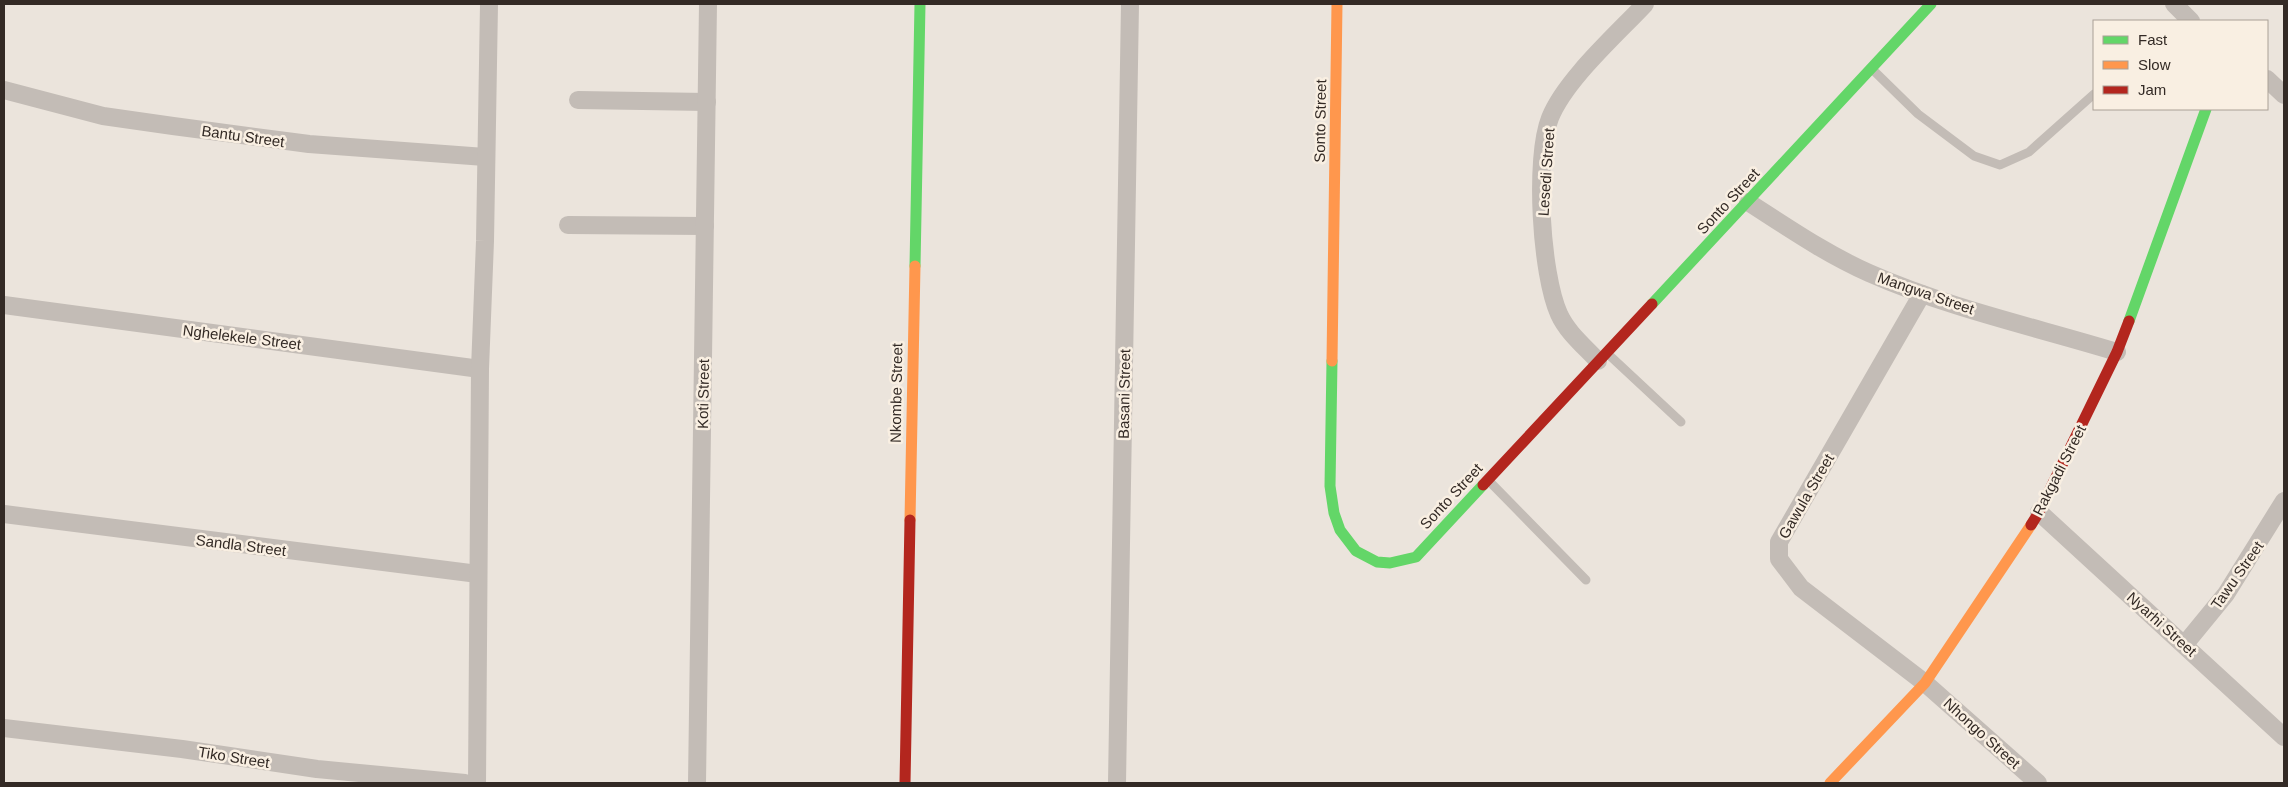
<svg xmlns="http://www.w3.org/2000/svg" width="2288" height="787" viewBox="0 0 2288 787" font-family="Helvetica,sans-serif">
<rect width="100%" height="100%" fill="#ebe4dc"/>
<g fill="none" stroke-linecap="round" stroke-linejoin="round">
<g stroke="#c3bcb6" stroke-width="9">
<path d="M1873 70 1918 114 1974 156 2000 165 2029 152 2094 94"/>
<path d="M1608 354 1681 422"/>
<path d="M1489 481 1586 580"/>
</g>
<g stroke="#c3bcb6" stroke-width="18">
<path d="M2174 4 2191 21"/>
<path d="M2267 79 2284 95"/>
<path d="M4 90 103 116 173 126 309 144 485 157"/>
<path d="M578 100 707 102"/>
<path d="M1748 202C1787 227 1826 254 1869 273 1948 308 2035 327 2117 352"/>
<path d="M568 225 705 226"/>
<path d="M1922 294 1779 542V559L1801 588 1925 683 2038 783"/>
<path d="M4 305 480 369"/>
<path d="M1598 361C1584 346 1567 332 1559 314 1541 274 1534 158 1550 118 1565 80 1617 34 1645 4"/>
<path d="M2039 512 2284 737"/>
<path d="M4 514 478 574"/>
<path d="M2185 644 2226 594 2284 501"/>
<path d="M4 728 182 749 317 769 465 783"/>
<path d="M477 783 480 369 485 241 489 4"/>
<path d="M697 783 708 4"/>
<path d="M1117 783 1130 4"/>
</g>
<g stroke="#63d668" stroke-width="11">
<path d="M915 266 920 4"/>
<path d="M1652 304 1931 4"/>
<path d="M2129 321 2206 109"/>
<path d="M1332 361 1330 486 1334 513 1340 530 1356 551 1377 562 1390 563 1416 557 1483 485"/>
</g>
<g stroke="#ff974d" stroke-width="11">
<path d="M1332 361 1337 4"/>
<path d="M910 520 915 266"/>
<path d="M1830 783 1925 683 2031 525"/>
</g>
<g stroke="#b3261e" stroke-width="11">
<path d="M1483 485 1652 304"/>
<path d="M2031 525 2039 512 2117 352 2129 321"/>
<path d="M905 783 910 520"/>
</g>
</g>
<g text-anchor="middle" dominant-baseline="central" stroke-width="5" stroke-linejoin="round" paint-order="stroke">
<g font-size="15" fill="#332a25" stroke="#f9efe2">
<text transform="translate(1320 121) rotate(-89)">Sonto Street</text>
<text transform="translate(243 136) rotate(8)">Bantu Street</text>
<text transform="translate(1546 172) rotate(-86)">Lesedi Street</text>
<text transform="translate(1728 201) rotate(-47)">Sonto Street</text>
<text transform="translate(1926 293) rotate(19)">Mangwa Street</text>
<text transform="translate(242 337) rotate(7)">Nghelekele Street</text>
<text transform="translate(896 393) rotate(-89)">Nkombe Street</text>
<text transform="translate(703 394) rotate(-89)">Koti Street</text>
<text transform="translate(1124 394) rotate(-89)">Basani Street</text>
<text transform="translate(2059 470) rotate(-63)">Rakgadi Street</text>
<text transform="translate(1451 496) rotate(-47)">Sonto Street</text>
<text transform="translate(1806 496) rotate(-60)">Gawula Street</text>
<text transform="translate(241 545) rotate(7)">Sandla Street</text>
<text transform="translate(2237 575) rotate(-55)">Tawu Street</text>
<text transform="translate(2162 624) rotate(42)">Nyarhi Street</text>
<text transform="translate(1982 733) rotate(42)">Nhongo Street</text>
<text transform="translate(234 757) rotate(9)">Tiko Street</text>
</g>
</g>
<rect width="2288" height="787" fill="none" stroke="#332a25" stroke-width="10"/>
<rect x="2093" y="20" width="175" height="90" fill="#f9efe2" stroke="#aaa096"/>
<rect x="2103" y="36" width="25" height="8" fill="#63d668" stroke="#aaa096"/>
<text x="2138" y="45" font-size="15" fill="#332a25">Fast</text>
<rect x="2103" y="61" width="25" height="8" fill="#ff974d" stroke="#aaa096"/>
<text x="2138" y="70" font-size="15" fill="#332a25">Slow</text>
<rect x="2103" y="86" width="25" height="8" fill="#b3261e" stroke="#aaa096"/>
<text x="2138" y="95" font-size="15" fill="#332a25">Jam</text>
</svg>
